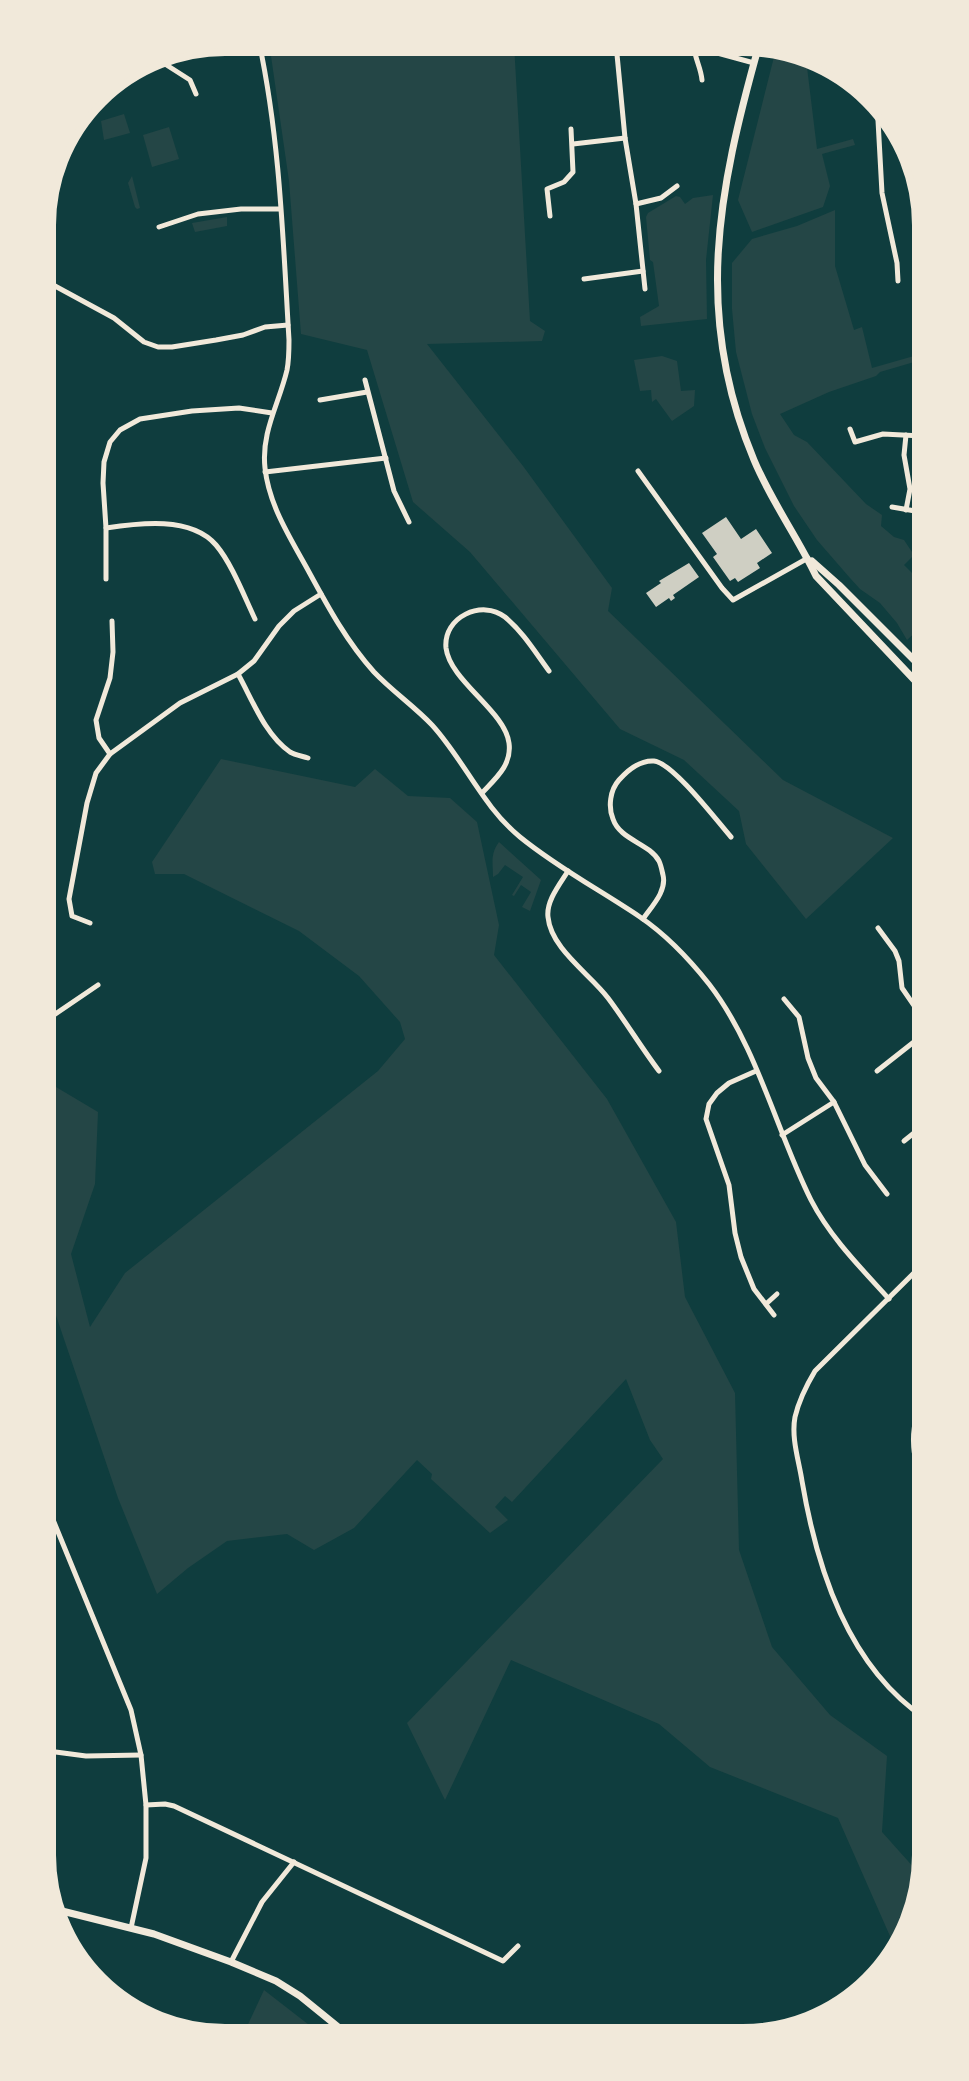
<svg xmlns="http://www.w3.org/2000/svg" width="969" height="2081" viewBox="0 0 969 2081" font-family="'Archivo Narrow',sans-serif">
<rect width="100%" height="100%" fill="#0f3d3e"/>
<g fill="#244646">
<path d="M269 42 514 44 530 321 545 331 542 341 427 344 523 466 612 588 608 611 783 780 893 838 806 919 746 844 739 811 684 760 620 729 470 552 413 502 367 350 301 334 289 181Z"/>
<path d="M777 45 806 59 817 149 853 139 855 145 822 154 830 186 823 207 752 232 738 200Z"/>
<path d="M124 114 130 133 104 140 101 121Z"/>
<path d="M894 121 904 141 896 144 891 125Z"/>
<path d="M169 127 179 159 152 167 143 135Z"/>
<path d="M132 176 140 208 137 209 135 207 128 183Z"/>
<path d="M713 195 706 260 707 319 641 326 640 317 659 306 653 262 650 260 646 217 648 213 676 196 680 197 685 204 693 198Z"/>
<path d="M835 210V266L854 330 862 327 872 368 921 354V360L880 372 876 376 829 392 780 414 794 435 807 442 866 504 882 515 881 526 894 537 904 540 914 555 904 565 922 583V626L907 640 897 623 880 603 860 589 850 578 817 540 794 506 765 448 752 414 736 352 732 309V263L752 239 797 226Z"/>
<path d="M227 217V226L195 232 192 223Z"/>
<path d="M662 356 677 361 681 391 695 390 694 406 672 421 656 399 652 402 651 390 640 391 634 360Z"/>
<path d="M221 759 355 787 375 769 408 796 450 798 477 822 499 925 494 955 607 1099 676 1222 685 1297 735 1393 739 1550 772 1647 830 1715 887 1756 882 1832 916 1870 927 1866 913 1926 897 1952 838 1818 710 1767 659 1724 511 1660 445 1800 407 1723 663 1459 650 1440 626 1379 512 1502 505 1496 495 1507 508 1520 490 1533 431 1479 432 1474 417 1460 354 1528 314 1550 287 1534 227 1541 188 1568 157 1594 118 1498 46 1286V1104L49 1103 56 1087 98 1112 95 1184 71 1254 90 1327 125 1273 378 1071 405 1039 400 1022 359 976 299 931 184 874H155L152 862Z"/>
<path d="M499 842 541 880 530 911 522 907 531 892 521 885 514 896 512 895 523 877 505 865 498 874 493 877C493 863 490 854 499 842Z"/>
<path d="M264 1990 322 2035H243Z"/>
</g>
<g fill="#cfcfc3">
<path d="M726 517 741 539 756 529 772 553 757 563 760 568 738 582 735 578 730 581 713 557 717 554 702 533Z"/>
<path d="M689 563 699 577 673 595 675 598 671 601 669 598 656 607 646 593 661 583 659 581Z"/>
</g>
<g fill="none" stroke-linecap="round" stroke-linejoin="round">
<g stroke="#f1e9da" stroke-width="5">
<path d="M259 42C280 140 283 240 289 340 289 350 289 360 287 370 279 404 261 432 265 468 269 506 291 539 309 572 328 607 347 642 374 672 392 691 414 706 432 725 464 760 483 807 520 837 558 868 600 890 640 917 665 934 690 960 709 984 757 1046 776 1130 811 1200 830 1237 861 1268 889 1299"/>
<path d="M616 44 625 138 636 204 645 289"/>
<path d="M688 45 754 63"/>
<path d="M694 47C695 59 701 68 702 80"/>
<path d="M154 57 190 80 196 94"/>
<path d="M106 95 113 82"/>
<path d="M877 102 882 193 897 263 898 281"/>
<path d="M573 144 625 138"/>
<path d="M636 204 661 198 677 186"/>
<path d="M550 216 547 189 564 182 573 172 571 129"/>
<path d="M159 227 198 214 241 209H280"/>
<path d="M43 275 55 286 114 318 144 342 158 347H172L216 340 243 335 265 327 288 325"/>
<path d="M584 279 643 271"/>
<path d="M365 380 394 491 409 522"/>
<path d="M320 400 367 392"/>
<path d="M850 429 855 442 883 434 922 436"/>
<path d="M638 471 722 588 733 600 808 558"/>
<path d="M265 472 386 458"/>
<path d="M892 507 921 512"/>
<path d="M906 510 910 489 904 455 906 435"/>
<path d="M106 528C139 523 191 516 216 545 232 564 244 596 255 619"/>
<path d="M106 579V528L103 483 104 462 110 442 120 430 140 419 192 411 239 408 272 413"/>
<path d="M238 674C252 699 265 735 290 752 295 755 302 756 308 758"/>
<path d="M110 754 99 738 96 720 110 678 113 652 112 621"/>
<path d="M482 793C496 778 512 765 509 743 505 711 450 681 446 648 443 617 482 599 505 617 523 632 535 652 549 671"/>
<path d="M568 871C560 884 546 901 548 917 551 949 590 974 608 998 626 1022 641 1047 659 1071"/>
<path d="M643 919C652 906 667 891 663 875 662 871 661 865 659 861 649 843 620 840 613 819 608 807 610 790 619 780 627 771 640 760 654 761 673 763 717 821 731 837"/>
<path d="M90 923 72 916 69 899 87 803 96 773 110 754 180 703 238 674 254 661 279 626 294 611 321 594"/>
<path d="M878 928 895 951 899 961 902 988 924 1020"/>
<path d="M784 999 799 1017 808 1058 816 1078 834 1102 865 1165 887 1194"/>
<path d="M45 1021 98 985"/>
<path d="M756 1071 729 1083 717 1093 709 1104 706 1119 729 1185 735 1233 741 1257 754 1289 774 1315"/>
<path d="M877 1071 924 1034"/>
<path d="M782 1135 834 1102"/>
<path d="M904 1141 924 1125"/>
<path d="M924 1263 815 1371C806 1386 799 1400 795 1417 791 1438 799 1461 802 1481 817 1569 848 1667 926 1719"/>
<path d="M766 1304 777 1294"/>
<path d="M925 1399C905 1430 915 1464 925 1496"/>
<path d="M47 1505 131 1710 141 1755 146 1805V1858L131 1928"/>
<path d="M48 1751 86 1756 141 1755"/>
<path d="M146 1805 165 1804 174 1806 503 1961 518 1946"/>
<path d="M231 1962 262 1902 294 1862"/>
</g>
<g stroke="#f1e9da" stroke-width="7">
<path d="M759 45C718 191 693 315 754 460 771 501 797 536 816 576L922 688"/>
<path d="M812 561 839 585 922 668"/>
<path d="M50 1908 154 1934 231 1962 276 1981 300 1996 348 2035"/>
</g>
</g>
<path d="M0 0H969V2081H0ZM225 52H743A173 173 0 0 1 916 225V1855A173 173 0 0 1 743 2028H225A173 173 0 0 1 52 1855V225A173 173 0 0 1 225 52Z" fill="#f1e9da" fill-rule="evenodd"/>
<path fill="none" stroke="#f1e9da" stroke-width="8" d="M225 52H743A173 173 0 0 1 916 225V1855A173 173 0 0 1 743 2028H225A173 173 0 0 1 52 1855V225A173 173 0 0 1 225 52Z"/>
</svg>
